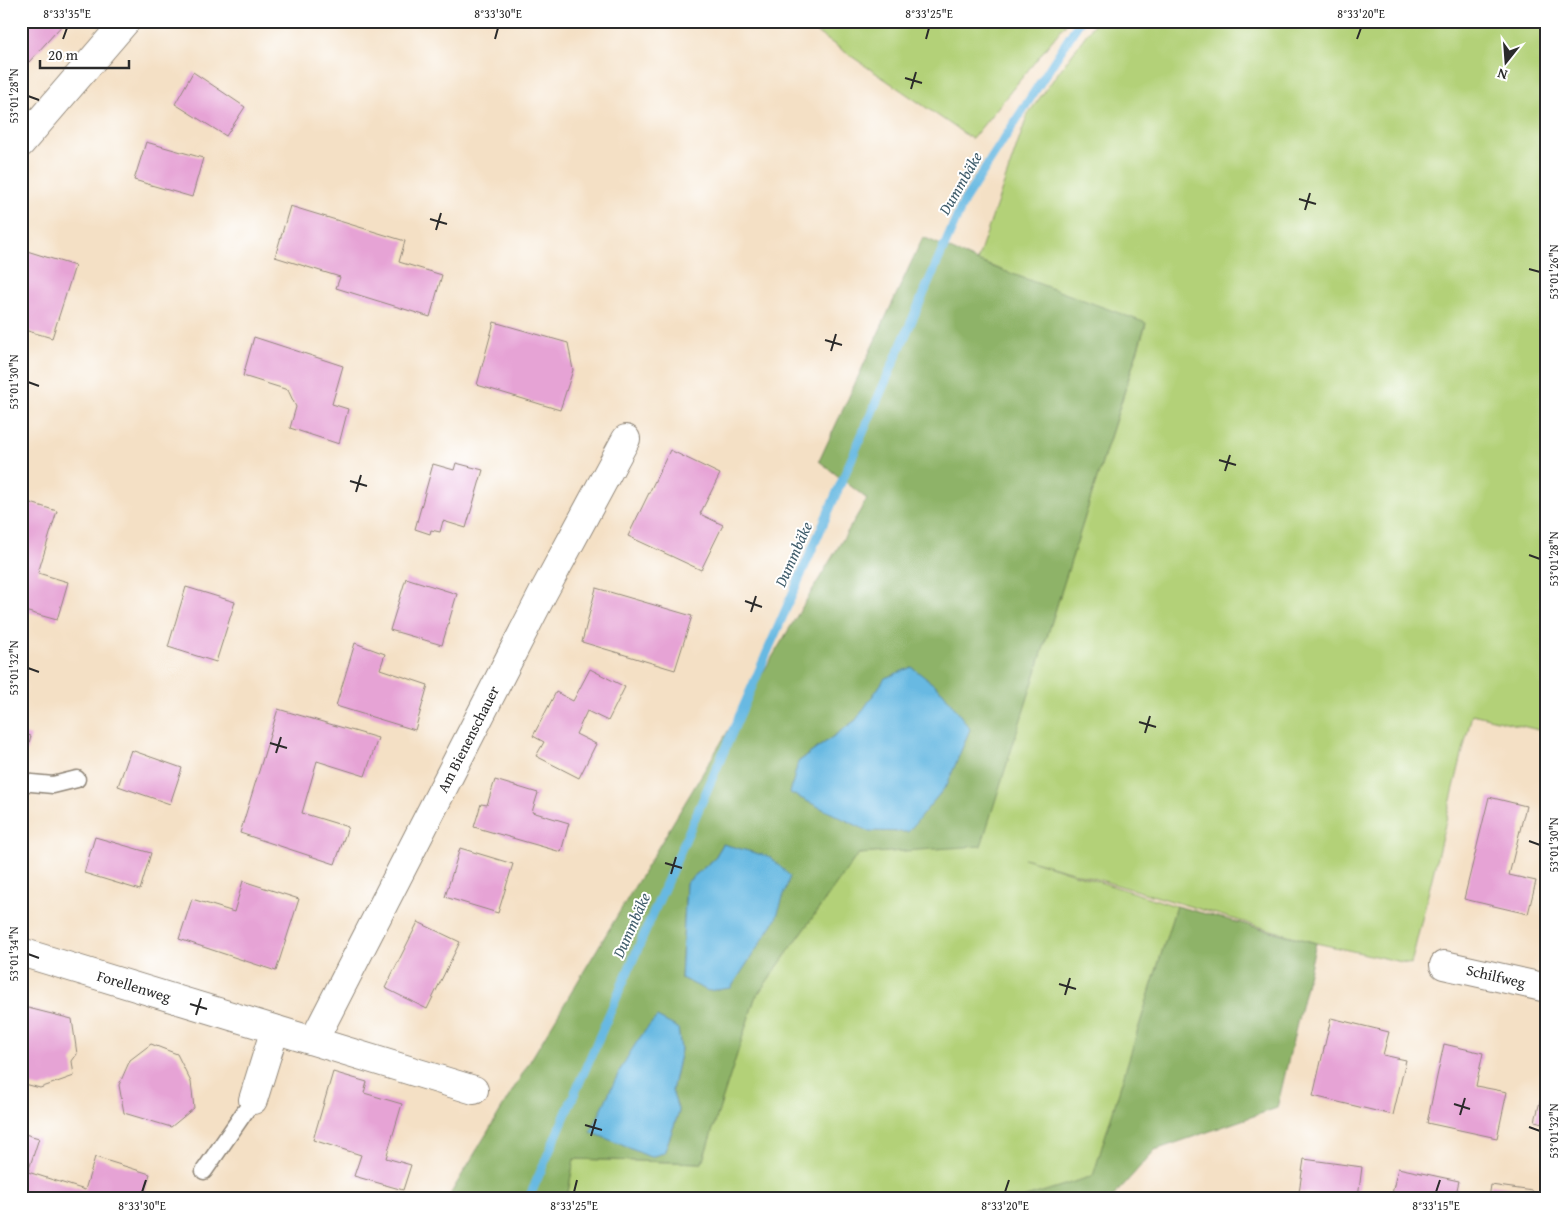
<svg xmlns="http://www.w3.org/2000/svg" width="1568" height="1219" viewBox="0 0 1568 1219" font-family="'Gentium Book Plus',serif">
<rect width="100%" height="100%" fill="#fff"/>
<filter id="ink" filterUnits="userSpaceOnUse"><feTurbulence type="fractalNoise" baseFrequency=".02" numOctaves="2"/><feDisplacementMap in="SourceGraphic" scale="10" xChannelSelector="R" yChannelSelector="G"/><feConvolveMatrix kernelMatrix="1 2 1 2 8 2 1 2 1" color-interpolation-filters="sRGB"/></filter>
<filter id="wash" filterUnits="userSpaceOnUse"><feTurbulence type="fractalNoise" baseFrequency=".0096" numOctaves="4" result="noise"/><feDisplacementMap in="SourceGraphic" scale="20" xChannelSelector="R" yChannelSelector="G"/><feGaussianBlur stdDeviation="1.12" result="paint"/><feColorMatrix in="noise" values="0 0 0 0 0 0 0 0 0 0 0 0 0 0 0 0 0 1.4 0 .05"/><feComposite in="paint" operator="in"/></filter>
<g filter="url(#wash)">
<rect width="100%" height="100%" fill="#f4e0c5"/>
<g fill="#b3d178" stroke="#6f7e52">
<path d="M800 21H1068L972 139Z"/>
<path d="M1096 21H1547V732L1472 714 1411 964 1316 943 1024 858 1176 906 1093 1177 1023 1198H567L574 1159 702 1163 755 998 858 854 981 845 1146 324 977 261 1028 114Z"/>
</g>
<g fill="#8eb368" stroke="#5c6f4a" fill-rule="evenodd">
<path d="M923 237 977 261 1146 323 981 846 858 854 755 998 702 1163 574 1159 567 1198H448L867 499 819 461ZM856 720 947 785 928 807 798 762ZM723 844 681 979 686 883 714 859ZM678 1028 681 1050 672 1091 679 1112 664 1153Z"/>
<path d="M1176 906 1316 943 1277 1108 1155 1150 1112 1198H1023L1093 1176Z"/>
</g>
<g fill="#67b9e2" stroke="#497286">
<path d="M912 667 943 692 970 729 947 785 908 832 868 831 790 793 798 762 856 720 885 678Z"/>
<path d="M723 844 770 857 790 876 776 919 731 988 708 991 681 978 686 883 714 859Z"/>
<path d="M657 1017 678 1028 681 1050 672 1091 679 1112 664 1153 650 1157 591 1132C610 1092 626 1049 657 1017Z"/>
</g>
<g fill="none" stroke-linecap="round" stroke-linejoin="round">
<path stroke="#67b9e2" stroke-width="9" d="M529 1198 964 201 1080 21"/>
</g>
<g id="blocks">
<g fill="#e6a3d5">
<path d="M21 21H62L64 23 29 62 21 56Z"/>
<path d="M193 72 245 107 226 136 175 104Z"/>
<path d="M146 142 203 158 192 197 134 180Z"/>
<path d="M290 206 405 241 399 262 442 275 430 317 336 288 340 277 275 257Z"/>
<path d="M27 251 75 266 52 338 21 329V269Z"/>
<path d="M494 322 568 343 573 370 560 410 477 385Z"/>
<path d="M254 337 343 366 332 404 348 409 339 444 290 428 296 407 288 390 243 376Z"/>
<path d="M670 450 720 474 700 514 723 525 701 570 628 536Z"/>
<path d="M456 463 483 470 466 528 443 521 440 532 431 530 430 534 415 529 433 464 454 470Z"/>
<path d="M21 500 57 511 38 573 68 582 57 620 21 610Z"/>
<path d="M406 578 457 594 442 645 390 630Z"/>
<path d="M186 587 235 602 216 662 168 647Z"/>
<path d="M596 588 692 616 675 670 582 642Z"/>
<path d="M355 643 385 654 380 669 428 685 415 730 336 706Z"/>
<path d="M590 669 625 687 608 721 587 711 576 734 596 744 579 778 536 756 544 742 533 736 556 692 573 701Z"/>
<path d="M278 709 378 738 365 776 317 761 302 813 348 827 335 864 240 833Z"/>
<path d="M21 733 31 736 22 766 21 765Z"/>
<path d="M131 750 182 768 170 804 118 786Z"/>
<path d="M495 780 538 793 532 812 569 823 561 852 474 827 481 804 487 805Z"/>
<path d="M1489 797 1526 806 1509 875 1536 881 1528 914 1464 899Z"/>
<path d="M95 837 151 853 140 890 84 873Z"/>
<path d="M460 848 513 864 498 913 445 897Z"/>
<path d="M243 881 299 899 276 971 179 939 192 899 234 912Z"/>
<path d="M418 922 460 942 427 1009 385 988Z"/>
<path d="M28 1008 72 1019 77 1054 72 1061 74 1076 40 1088 21 1083V1072L24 1067 21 1050V1013Z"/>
<path d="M1331 1018 1389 1032 1383 1055 1406 1060 1393 1115 1313 1096Z"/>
<path d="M151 1044 177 1054 191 1082 194 1108 171 1127 124 1113 119 1085 130 1060Z"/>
<path d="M1444 1044 1483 1053 1476 1086 1507 1092 1497 1138 1427 1123Z"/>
<path d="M333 1072 367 1082 364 1093 402 1104 386 1158 411 1165 403 1190 354 1176 361 1155 313 1140Z"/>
<path d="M1545 1082H1547V1124L1535 1121Z"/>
<path d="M21 1133 39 1138 28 1172 85 1190 95 1157 150 1174 143 1198H21Z"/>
<path d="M1304 1159 1362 1167 1358 1198H1325L1326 1196 1299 1192Z"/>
<path d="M1398 1168 1459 1181 1455 1198H1391Z"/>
<path d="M1491 1185 1533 1191 1532 1198H1489Z"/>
</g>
</g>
</g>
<g filter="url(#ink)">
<use href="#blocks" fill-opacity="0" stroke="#908678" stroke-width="1"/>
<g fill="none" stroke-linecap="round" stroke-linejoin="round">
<defs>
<g id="service">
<path d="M21 782 53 785 77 779"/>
<path d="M204 1171 253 1100"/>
</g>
<g id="minor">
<path d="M21 143 126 21"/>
<path d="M21 952 474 1090"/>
<path d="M1444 965 1547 988"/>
<path d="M314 1040 543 593 626 439"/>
<path d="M253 1100 275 1029"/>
</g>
</defs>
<use href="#service" stroke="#908678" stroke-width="19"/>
<use href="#minor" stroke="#908678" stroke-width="30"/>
<use href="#service" stroke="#fff" stroke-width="16"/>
<use href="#minor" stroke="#fff" stroke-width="28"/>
</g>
</g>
<path fill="none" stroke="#2b2b2b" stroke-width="2" d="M63 39 67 28M495 39 498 28M926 39 929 28M1357 39 1361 28M905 78 922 83M911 89 916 72M28 96 39 100M1299 199 1316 204M1305 210 1310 193M430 219 447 224M436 230 441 213M1529 269 1540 272M825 340 842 345M831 351 836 334M28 382 39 386M1219 460 1236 465M1225 471 1230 455M350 481 367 486M356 492 361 475M1529 555 1540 559M745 601 762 607M751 612 756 596M28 668 39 672M1139 722 1156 727M1145 733 1150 716M270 743 287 748M276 753 281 737M1529 841 1540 845M665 863 682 868M671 874 676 857M28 954 39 958M1059 984 1076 989M1065 995 1070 978M190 1004 207 1009M196 1015 201 998M1454 1104 1470 1109M1460 1115 1465 1098M585 1125 602 1130M1529 1127 1540 1131M591 1136 596 1119M142 1192 146 1180M574 1192 577 1180M1005 1192 1009 1180M1436 1192 1440 1180"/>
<g text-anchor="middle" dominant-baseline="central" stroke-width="4" stroke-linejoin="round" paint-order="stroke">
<g font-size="15" fill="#2b2b2b" stroke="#fff">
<text transform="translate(468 739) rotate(-63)">Am Bienenschauer</text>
<text transform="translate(1496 976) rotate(13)">Schilfweg</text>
<text transform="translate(134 986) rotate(17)">Forellenweg</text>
</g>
<g font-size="16" font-style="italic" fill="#405d6b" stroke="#fff">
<text transform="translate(960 183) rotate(-60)">Dummbäke</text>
<text transform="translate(793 554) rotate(-66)">Dummbäke</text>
<text transform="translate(631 925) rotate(-66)">Dummbäke</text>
</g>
</g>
<rect width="1568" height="1219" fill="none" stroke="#fff" stroke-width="55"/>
<g transform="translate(1506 62) rotate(197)" stroke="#ffffff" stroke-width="4" paint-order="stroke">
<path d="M0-4L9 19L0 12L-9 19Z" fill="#2b2b2b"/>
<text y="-8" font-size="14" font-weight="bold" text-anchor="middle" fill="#2b2b2b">N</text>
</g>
<path d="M40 60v8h89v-8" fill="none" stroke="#2b2b2b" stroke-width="2.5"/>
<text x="48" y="60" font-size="15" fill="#2b2b2b" stroke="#ffffff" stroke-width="4" paint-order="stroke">20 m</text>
<rect x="28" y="28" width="1512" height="1164" fill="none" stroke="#2b2b2b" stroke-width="2"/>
<g font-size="12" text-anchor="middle" fill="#2b2b2b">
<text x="67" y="18">8°33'35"E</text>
<text x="498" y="18">8°33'30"E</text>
<text x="929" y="18">8°33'25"E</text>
<text x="1361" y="18">8°33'20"E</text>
<text transform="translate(14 96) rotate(-90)" y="4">53°01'28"N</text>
<text transform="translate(1554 272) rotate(-90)" y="4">53°01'26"N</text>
<text transform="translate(14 382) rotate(-90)" y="4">53°01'30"N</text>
<text transform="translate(1554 559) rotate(-90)" y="4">53°01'28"N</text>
<text transform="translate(14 668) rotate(-90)" y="4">53°01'32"N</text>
<text transform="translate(1554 845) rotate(-90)" y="4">53°01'30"N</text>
<text transform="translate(14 954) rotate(-90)" y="4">53°01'34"N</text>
<text transform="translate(1554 1131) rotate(-90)" y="4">53°01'32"N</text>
<text x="142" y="1210">8°33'30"E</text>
<text x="574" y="1210">8°33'25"E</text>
<text x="1005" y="1210">8°33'20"E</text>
<text x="1436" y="1210">8°33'15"E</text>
</g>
</svg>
